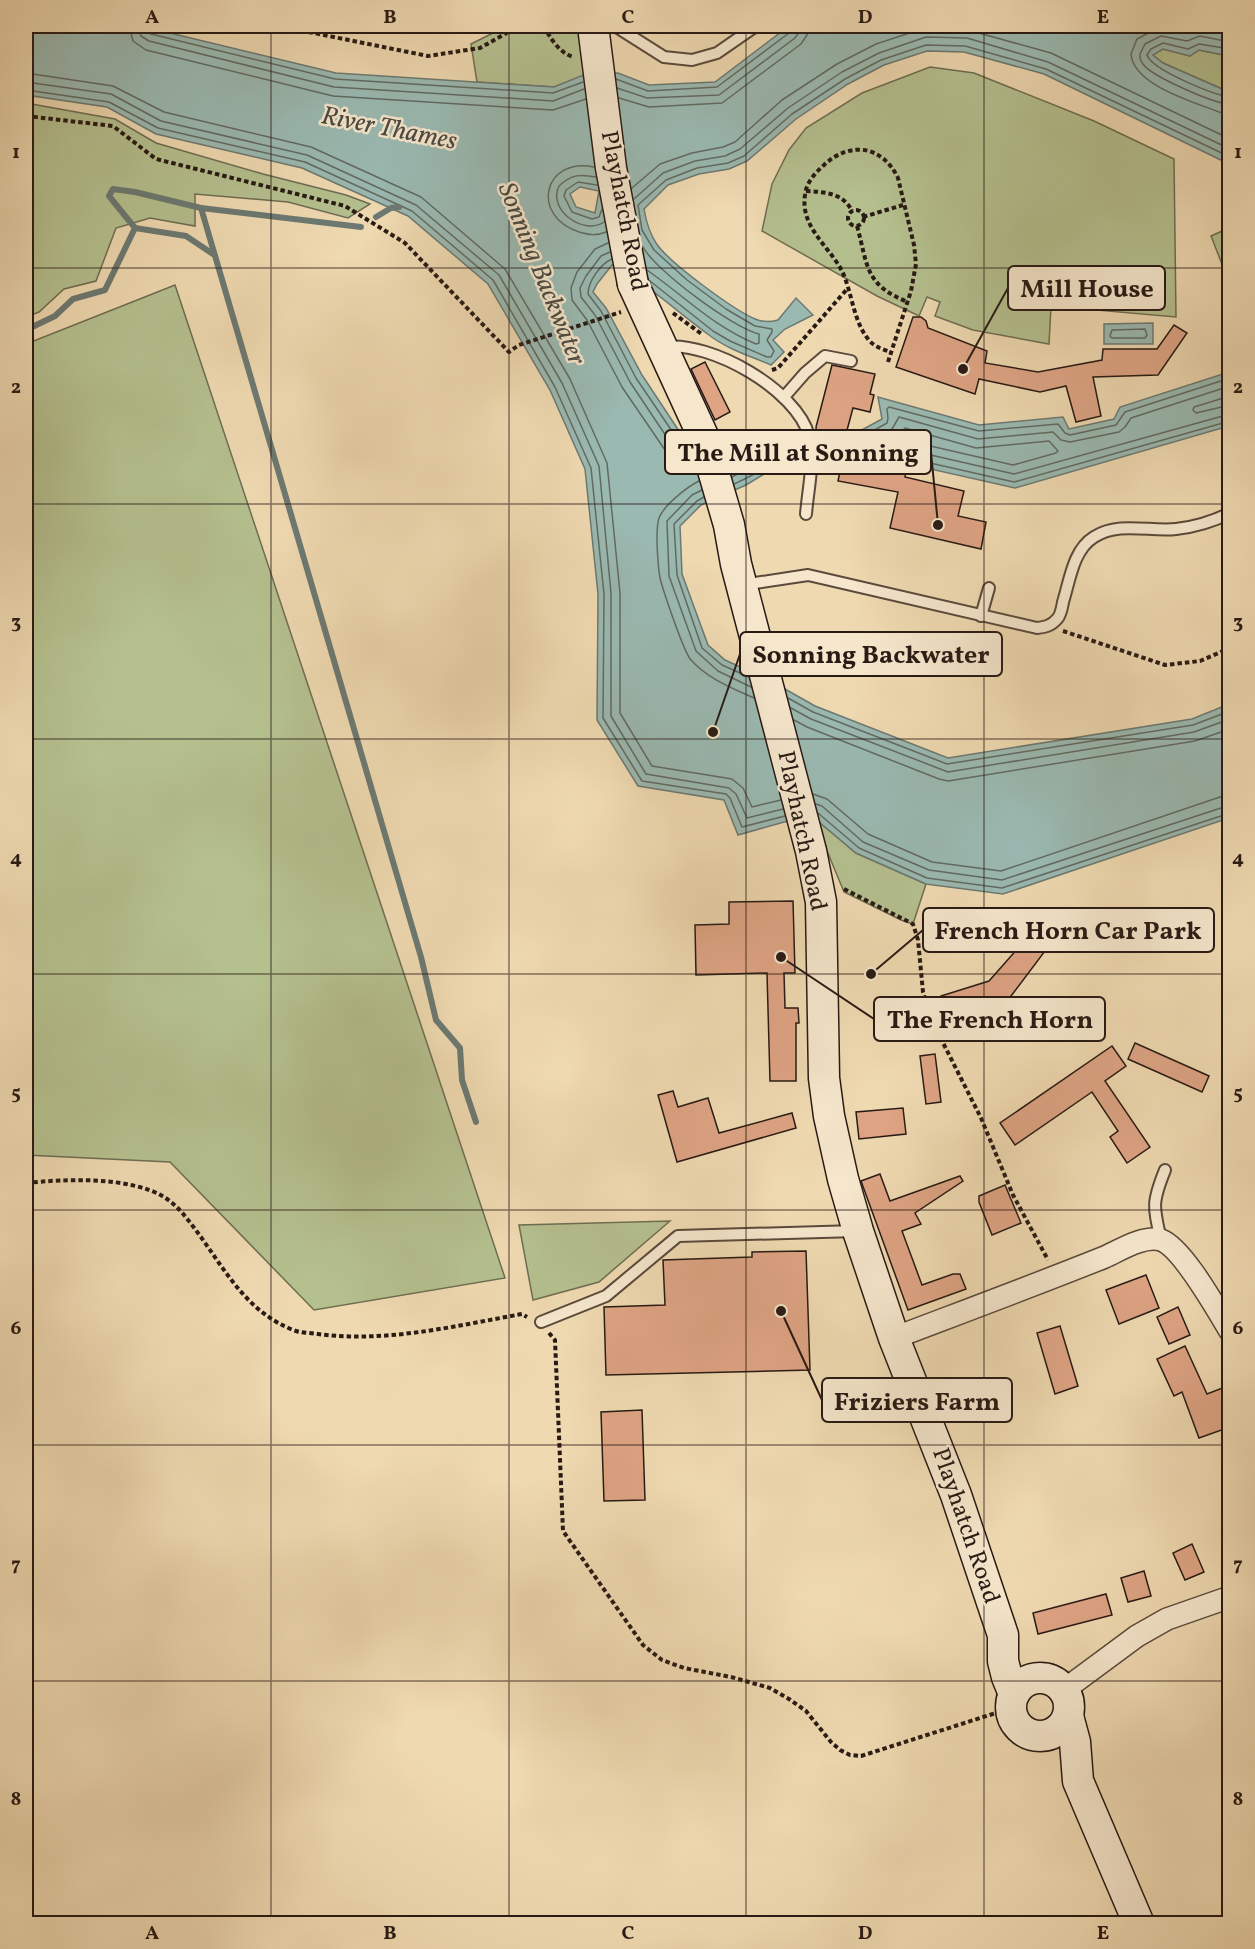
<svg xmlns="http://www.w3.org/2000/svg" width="1255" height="1949" viewBox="0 0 1255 1949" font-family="Vollkorn,serif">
<rect width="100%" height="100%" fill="#efd9b1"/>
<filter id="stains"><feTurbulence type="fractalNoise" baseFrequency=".00333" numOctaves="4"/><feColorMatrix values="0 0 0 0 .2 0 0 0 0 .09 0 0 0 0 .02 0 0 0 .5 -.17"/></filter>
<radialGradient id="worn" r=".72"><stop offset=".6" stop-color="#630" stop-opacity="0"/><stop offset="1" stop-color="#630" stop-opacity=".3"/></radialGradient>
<g fill="#b5c08f" stroke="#6e6d52" stroke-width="1.5">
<path d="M504 26H579L584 76 554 87 477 82 471 44 495 32Z"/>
<path d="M1163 49 1190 56 1199 50 1229 56V92L1163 63 1152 55Z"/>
<path d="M930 67 974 73 1094 121 1174 159 1176 317 1051 306 1049 344 973 330 935 316 940 302 927 297 919 316 877 296 762 231 772 184 789 150 806 128 862 93Z"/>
<path d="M26 103 115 119 156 143 263 174 346 195 370 204 348 218 288 202 195 194V226L150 218 116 228 96 281 64 289 39 312 26 317Z"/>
<path d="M1229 228V282L1211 236Z"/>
<path d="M175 285 505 1278 314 1310 170 1162 26 1155V344Z"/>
<path d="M813 817 856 853 926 884 913 924 901 920 844 892Z"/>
<path d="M670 1221 599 1282 533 1300 519 1225Z"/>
</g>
<g fill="#9ab9b1" stroke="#6c7972" stroke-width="1.5" fill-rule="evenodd">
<path d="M26 26H141L336 73 554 87 581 76 618 73 649 85 715 82 789 26H1229V56L1199 50 1190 56 1163 49 1153 55 1163 63 1229 92V164L1044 74 964 52 927 51 884 65 848 84 796 119 747 161 729 169 699 174 668 185 644 209C646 221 649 232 656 243 668 262 734 310 755 319 762 322 771 322 778 320L796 298 813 315 785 329 773 340 784 352 771 365C750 356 727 349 709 335 676 311 648 284 612 265L597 284 593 292 606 308 642 375 683 437 722 445 771 437 787 438 788 441 786 454 776 467 746 485 701 505 680 526 682 574 708 645 725 660 769 680 815 706 948 758 1192 719 1229 704V818L1003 894 926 884 856 853 813 817 784 822 738 835 724 800 638 786 597 720 598 594 585 469 550 390 488 284 408 216 302 168 156 134 107 107 26 95ZM580 187 599 191 595 213 576 207 570 194Z"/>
<path d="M1153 323V344H1104V324Z"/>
<path d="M1229 372V426L1015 488 855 452 858 432 882 419 878 397 979 425 1063 417 1069 429 1114 419 1120 407Z"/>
</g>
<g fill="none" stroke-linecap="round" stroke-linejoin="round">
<g stroke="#616a62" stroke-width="1.5">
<path d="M129 26 133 41 146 50 333 96 553 110 586 99"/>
<path d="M138 26 141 36 149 41 334 87 553 101 584 89"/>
<path d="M146 26V31L151 34 335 79 553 93 583 82"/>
<path d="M1230 33 1200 28 1185 31 1167 27 1158 28 1137 39 1131 54C1133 85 1194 102 1219 112L1230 114"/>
<path d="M1230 42 1200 36 1187 41 1161 36 1145 44 1140 54C1140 59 1140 60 1143 64 1151 76 1214 104 1230 104"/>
<path d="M1230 49 1199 44 1188 49 1163 43 1151 49 1147 55C1152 70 1214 95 1230 97"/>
<path d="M26 73 113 86 164 112 311 147 421 197 505 269 570 379 607 463 620 593V713L652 766 732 779 743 788 752 807 781 800"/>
<path d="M616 79 648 91 717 87 789 33 792 26"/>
<path d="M26 82 111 94 161 121 307 155 416 205 499 275 562 383 599 466 611 593V716L646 774 729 788 736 794 747 818 783 809"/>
<path d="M617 88 647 98 719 95 795 38 799 32 800 26"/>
<path d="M26 90 109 102 158 128 305 162 412 211 493 280 555 387 591 468 604 594 603 718 642 781 726 794 730 798 742 827 785 816"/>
<path d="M619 98 649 107 722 103 801 44 807 35 809 26"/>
<path d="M594 167C543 157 530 216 579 232 589 235 596 236 606 232"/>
<path d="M596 177C580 174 572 174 559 186 547 210 584 236 604 222"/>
<path d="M597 185 578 182 566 190 564 196 572 212 592 219 599 217 602 209"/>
<path d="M632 188 660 164 692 153 723 147 735 142 782 100 837 64 876 44 925 28 968 30 1051 53 1230 139"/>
<path d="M634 199 663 173 695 161 725 156 740 149 788 108 842 72 879 53 926 37 967 38 1048 62 1230 149"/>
<path d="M608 243 595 249 577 272 571 288 572 300 587 320 622 387 665 450 676 459 693 461"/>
<path d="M643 247C655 270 733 328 759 334V343L756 344C714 327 684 296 647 270"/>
<path d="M610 252 601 256 586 276 580 288 581 297 595 315 630 382 672 445 679 450 690 452"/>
<path d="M612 259C600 264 588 282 588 294L601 311 636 378 678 440 688 444"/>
<path d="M650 281 713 331 730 341 767 357H771L774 351 767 340 772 332V329L755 326 726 309 687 280 654 250 642 230 638 205 666 180 697 168 728 163 744 156 792 114 845 79 881 60 926 45 965 46 1046 69 1230 157"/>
<path d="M1145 329 1147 335 1145 338H1112L1110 336 1112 330Z"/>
<path d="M1230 378 1125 412 1116 425 1070 435 1065 433 1058 424 979 431 889 407 887 409 888 418 887 423 864 436 862 445 864 448 1014 482 1230 421"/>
<path d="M1230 386 1131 418 1125 427 1119 432 1070 442 1061 440 1053 432 978 439 899 417 892 429 875 440 878 443 1014 474 1230 414"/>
<path d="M1230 396 1194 407 1193 410 1196 413 1230 405"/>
<path d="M905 428 976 448 1049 441 1058 451 1056 453 1013 465 900 439 899 435Z"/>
<path d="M724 450 771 443 781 446C779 464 749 477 734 484"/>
<path d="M727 458 763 452 766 454 765 458 732 477"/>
<path d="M699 481C687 487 664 505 659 518 655 530 658 566 660 578 663 590 684 653 691 660 708 679 732 688 754 698"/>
<path d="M702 490 692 495 667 521 669 576 696 651 718 671 751 687"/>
<path d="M704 497 697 501 674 524 677 575 702 648 722 665 749 677"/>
<path d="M788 698 813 712 947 764 1193 725 1230 711"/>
<path d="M791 708 811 719 948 772 1194 732 1230 719"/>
<path d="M794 720 807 727 939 779 948 781 1195 741 1230 729"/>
<path d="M813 794 827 799 868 834 932 862 1001 871 1220 797 1230 796"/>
<path d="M816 804 822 806 863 842 929 870 1002 880 1230 805"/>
<path d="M818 813 859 848 927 878 1002 888 1230 813"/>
</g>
<g stroke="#6c7972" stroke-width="6">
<path d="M201 208 421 957 436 1020 460 1048 462 1080 476 1122"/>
<path d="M376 217 391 208 399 207"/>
<path d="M135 228 186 236 213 254"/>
<path d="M26 330 55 316 73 299 105 290 135 228 109 196 113 189 135 192 201 208 361 227"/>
</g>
</g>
<g fill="#dea484" stroke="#281a14" stroke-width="1.5">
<path d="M913 317H921L926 321 928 328 987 351 985 363 1038 372 1102 360 1103 349H1157L1174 325 1187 333 1158 375 1093 377 1101 416 1076 422 1066 386 1040 392 979 379 975 394 896 367Z"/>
<path d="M705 362 730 412 715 420 691 369Z"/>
<path d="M832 365 875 374 870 394 874 395 870 412 853 408 839 460H819L816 427Z"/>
<path d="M844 452 907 464 905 477 964 491 958 516 986 522 981 549 890 528 898 492 838 481Z"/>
<path d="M793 901 795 973H784L785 1008H798L799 1023H796V1081H770L767 973 696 975 695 925 729 924V902Z"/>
<path d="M1027 938 1045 951 999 1012 953 1029 941 996 989 981Z"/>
<path d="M1135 1043 1209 1076 1202 1092 1128 1059Z"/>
<path d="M1112 1046 1126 1066 1105 1081 1150 1147 1127 1163 1110 1137 1118 1131 1092 1092 1015 1145 1000 1123Z"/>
<path d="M935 1054 941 1102 926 1104 920 1056Z"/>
<path d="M673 1091 678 1107 708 1098 719 1133 792 1113 796 1128 677 1162 658 1095Z"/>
<path d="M903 1108 906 1134 859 1139 856 1112Z"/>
<path d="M880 1174 890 1201 960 1176 963 1181 915 1213 921 1224 902 1231 922 1285 953 1274H960L966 1289 908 1310 861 1181Z"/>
<path d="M1005 1185 1021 1223 992 1235 979 1202V1196Z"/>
<path d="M806 1251 810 1370 606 1375 604 1307 665 1305 663 1260 752 1257V1252Z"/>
<path d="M1146 1275 1159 1308 1119 1324 1106 1290Z"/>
<path d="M1178 1307 1190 1335 1169 1344 1157 1317Z"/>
<path d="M1060 1326 1078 1386 1055 1394 1037 1333Z"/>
<path d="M1185 1346 1207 1394 1230 1385V1427L1199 1438 1182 1392 1174 1396 1157 1359Z"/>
<path d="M642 1410 645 1500 604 1501 601 1412Z"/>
<path d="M1192 1544 1204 1572 1185 1580 1173 1553Z"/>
<path d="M1144 1571 1151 1596 1128 1602 1121 1578Z"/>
<path d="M1106 1594 1112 1615 1038 1634 1033 1613Z"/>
</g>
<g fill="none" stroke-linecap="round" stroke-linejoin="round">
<defs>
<g id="service">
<path d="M615 26 664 57 692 60 717 53 756 26"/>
<path d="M665 347C711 341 797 390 809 436 815 461 808 489 806 514"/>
<path d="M784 397 805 373 825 356 851 361"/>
<path d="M742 585 808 575 1037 628C1045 627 1051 626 1057 619 1061 615 1062 608 1063 602 1070 580 1073 550 1094 537 1119 521 1150 532 1176 529 1194 527 1214 521 1230 513"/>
<path d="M981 616 989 588"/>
<path d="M1161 1240C1153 1206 1152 1202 1165 1170"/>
<path d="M541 1322 606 1296 678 1236 857 1231"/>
</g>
<g id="minor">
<path d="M894 1338C965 1311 1035 1285 1105 1257 1120 1250 1144 1235 1161 1240 1183 1248 1217 1310 1230 1331"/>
<path d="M1064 1690 1137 1636 1167 1619 1230 1597"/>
</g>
<g id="secondary">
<path d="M633 284 703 436 729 525 736 564 811 851 821 902 824 1078 829 1116 843 1179 858 1231 894 1338 956 1495 1003 1635V1661L1007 1677 1014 1694"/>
<circle cx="1040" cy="1707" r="29"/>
<path d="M1068 1716 1075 1742 1078 1781 1139 1924"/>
</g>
</defs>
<use href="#service" stroke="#5a4a3b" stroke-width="14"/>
<use href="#minor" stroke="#5a4a3b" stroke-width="24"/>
<use href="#secondary" stroke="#281a14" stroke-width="33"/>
<g stroke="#281a14" stroke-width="4" stroke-dasharray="4.5 3" stroke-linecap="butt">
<path d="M279 26 428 56 480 48 519 26"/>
<path d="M544 26C550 38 560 54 574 57"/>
<path d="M26 116 113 126 156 159 345 206 405 243 509 352 519 345 621 312"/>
<path d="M806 191C825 192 843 193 852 211"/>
<circle cx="856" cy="218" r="8"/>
<path d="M863 217 903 205"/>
<path d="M857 226C868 265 864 285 908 302"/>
<path d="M673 313 703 335"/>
<path d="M888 362 911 291 916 264 914 245 898 178C882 145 850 141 824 165 815 173 806 183 805 195 800 227 829 246 842 271 852 292 853 320 868 339 874 347 882 349 891 352"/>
<path d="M772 370 778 368 848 288"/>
<path d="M1063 631 1165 665 1200 661 1230 648"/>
<path d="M844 889 913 924 918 940 923 992 932 1021 981 1118 1013 1195 1048 1260"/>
<path d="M26 1183C65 1179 129 1176 164 1197 177 1205 186 1217 195 1229 225 1269 246 1313 296 1331 303 1333 311 1333 318 1334 386 1343 455 1326 522 1314L527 1317"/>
<path d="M549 1333 555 1340 563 1531 643 1645 662 1660 684 1668 731 1677 770 1688 789 1699 806 1711 831 1742 840 1750 850 1755 861 1756 999 1712"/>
</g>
<use href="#service" stroke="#f5e6cc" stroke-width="10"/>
<use href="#minor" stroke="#f5e6cc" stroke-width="21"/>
<use href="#secondary" stroke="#f5e6cc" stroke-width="30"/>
<defs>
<path id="secondary-bridge" d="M593 26 611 168 633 284"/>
</defs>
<use href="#secondary-bridge" stroke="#281a14" stroke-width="33" stroke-linecap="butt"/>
<use href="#secondary-bridge" stroke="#f5e6cc" stroke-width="30"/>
</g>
<path fill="none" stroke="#281a14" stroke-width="1.5" stroke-opacity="0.55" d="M271 26V1924M509 26V1924M746 26V1924M984 26V1924M26 268H1230M26 504H1230M26 739H1230M26 974H1230M26 1210H1230M26 1445H1230M26 1681H1230"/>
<g text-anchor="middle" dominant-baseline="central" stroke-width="5" stroke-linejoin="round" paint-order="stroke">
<g font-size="24" fill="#281a14" stroke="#f5e6cc">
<text transform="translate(623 211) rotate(79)">Playhatch Road</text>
<text transform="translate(801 831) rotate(78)">Playhatch Road</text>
<text transform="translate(965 1526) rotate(71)">Playhatch Road</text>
</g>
<g font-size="26" font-style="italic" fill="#4a4a43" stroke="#f5e6cc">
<text transform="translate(389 129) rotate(11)">River Thames</text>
<text transform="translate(541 274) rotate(68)">Sonning Backwater</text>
</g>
</g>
<path fill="none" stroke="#281a14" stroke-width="2" d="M963 369L1008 288M938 525L931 452M713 732L740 654M871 974L923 930M781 957L874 1019M781 1311L822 1400"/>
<g fill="#281a14" stroke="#f5e6cc" stroke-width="2">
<circle cx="963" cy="369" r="6"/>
<circle cx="938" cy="525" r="6"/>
<circle cx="713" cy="732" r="6"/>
<circle cx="871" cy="974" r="6"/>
<circle cx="781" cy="957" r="6"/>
<circle cx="781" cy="1311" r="6"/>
</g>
<g fill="#f5e6cc" stroke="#281a14" stroke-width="2">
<rect x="1008" y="266" width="157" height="44" rx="6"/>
<rect x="665" y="430" width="266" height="44" rx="6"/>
<rect x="740" y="632" width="262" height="44" rx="6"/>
<rect x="923" y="908" width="291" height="44" rx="6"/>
<rect x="874" y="997" width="231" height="44" rx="6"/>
<rect x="822" y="1378" width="190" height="44" rx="6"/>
</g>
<g font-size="26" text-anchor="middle" font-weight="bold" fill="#281a14">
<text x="1087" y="297">Mill House</text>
<text x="798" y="461">The Mill at Sonning</text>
<text x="871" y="663">Sonning Backwater</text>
<text x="1068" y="939">French Horn Car Park</text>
<text x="990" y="1028">The French Horn</text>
<text x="917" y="1410">Friziers Farm</text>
</g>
<rect width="1255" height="1949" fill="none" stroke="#efd9b1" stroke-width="66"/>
<rect x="33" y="33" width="1189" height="1883" fill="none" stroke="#281a14" stroke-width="2"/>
<g font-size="20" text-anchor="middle" font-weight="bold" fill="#281a14">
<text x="152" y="23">A</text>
<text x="390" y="23">B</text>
<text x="628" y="23">C</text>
<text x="865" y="23">D</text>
<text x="1103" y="23">E</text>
<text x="16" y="158">1</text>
<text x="1238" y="158">1</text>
<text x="16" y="393">2</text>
<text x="1238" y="393">2</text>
<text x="16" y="628">3</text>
<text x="1238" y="628">3</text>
<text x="16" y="864">4</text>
<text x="1238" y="864">4</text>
<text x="16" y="1099">5</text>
<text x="1238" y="1099">5</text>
<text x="16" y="1334">6</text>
<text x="1238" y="1334">6</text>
<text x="16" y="1570">7</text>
<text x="1238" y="1570">7</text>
<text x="16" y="1805">8</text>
<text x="1238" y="1805">8</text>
<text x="152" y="1939">A</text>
<text x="390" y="1939">B</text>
<text x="628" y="1939">C</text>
<text x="865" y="1939">D</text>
<text x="1103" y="1939">E</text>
</g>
<rect width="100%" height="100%" filter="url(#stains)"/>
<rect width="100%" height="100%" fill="url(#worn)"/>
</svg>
